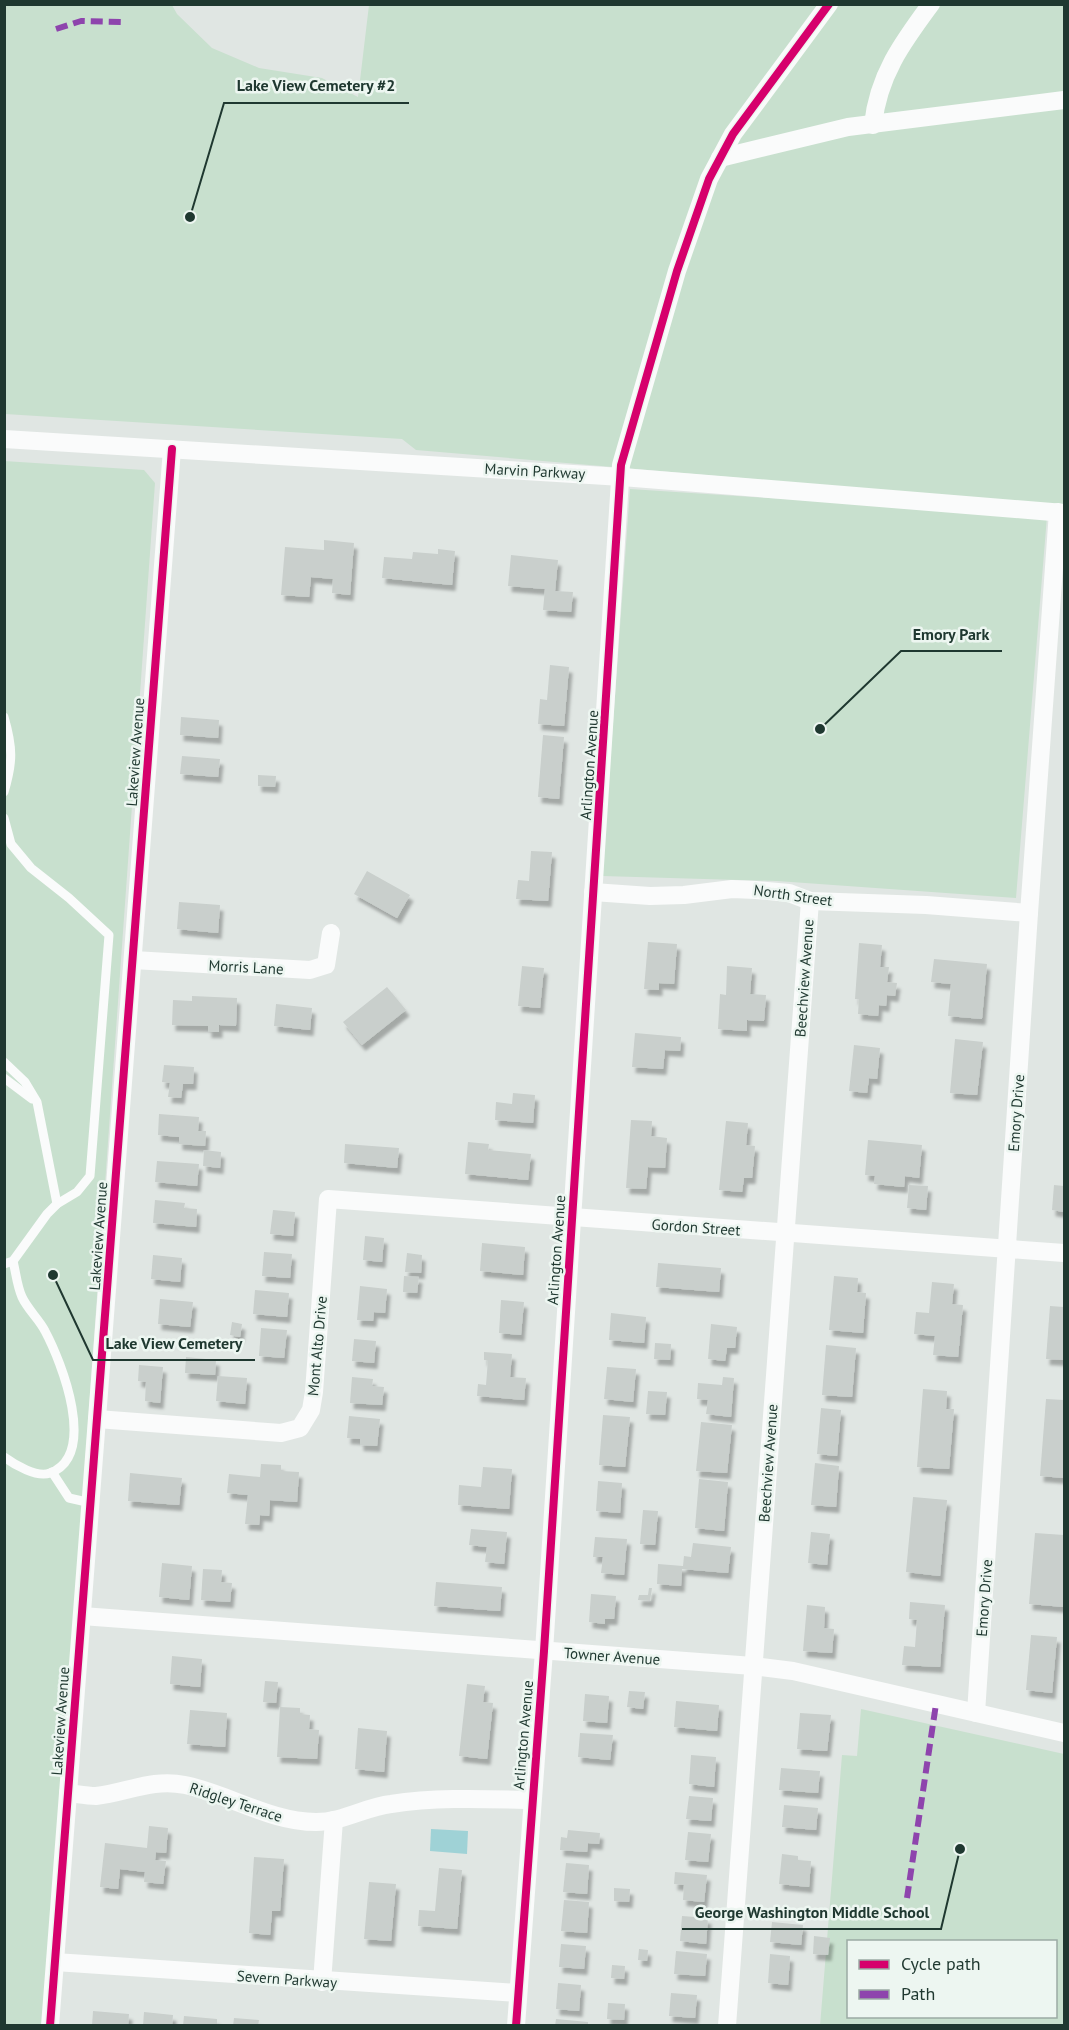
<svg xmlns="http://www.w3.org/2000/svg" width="1069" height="2030" viewBox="0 0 1069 2030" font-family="'PT Sans',sans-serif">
<defs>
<filter id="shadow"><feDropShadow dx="3.5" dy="6" stdDeviation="1.5" flood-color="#0004"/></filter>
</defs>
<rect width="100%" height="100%" fill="#e0e6e3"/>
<g fill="#c8e0ce" fill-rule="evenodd">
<path d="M4 5H172L177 14 212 48 259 68 322 78 358 97 369 5H1064V506L416 450 402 439 5 414Z"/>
<path d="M4 461 144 470 155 483 45 2026 4 2025Z"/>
<path d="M630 489 1047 516 1016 898 777 881 602 876Z"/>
<path d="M861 1709 1064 1754V2025L820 2026 842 1755 857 1756ZM848 1942H1056V2016H848Z"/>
</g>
<path fill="#9fd2d6" d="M431 1829 468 1831 467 1854 430 1851Z"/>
<g fill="#c9cfcc" filter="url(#shadow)">
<path d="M324 540 354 543 350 595 332 593 333 579 311 577 309 597 281 595 285 547 324 550Z"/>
<path d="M438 549 455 551 452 585 382 578 384 557 412 559 413 552 438 554Z"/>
<path d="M511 555 558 560 555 591 573 592 571 612 543 610 545 589 508 586Z"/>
<path d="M550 665 569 667 564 726 538 724 540 699 547 700Z"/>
<path d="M181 717 219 720 218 738 180 735Z"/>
<path d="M543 735 564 737 559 799 538 797Z"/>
<path d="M182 756 220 759 218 777 180 774Z"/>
<path d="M258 775 276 776 275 787 258 786Z"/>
<path d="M531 851 552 852 548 901 516 899 518 880 529 881Z"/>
<path d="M367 871 410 895 397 918 354 894Z"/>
<path d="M179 902 220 905 218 933 177 929Z"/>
<path d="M648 942 677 944 674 984 659 983V990L644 989Z"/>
<path d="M859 943 882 945 880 967H889L887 982 897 983 895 996 887 995 886 1006 879 1005 878 1016 858 1014 859 999H855Z"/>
<path d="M934 959 987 964 982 1019 948 1016 951 984 931 982Z"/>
<path d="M522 966 544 968 540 1008 518 1006Z"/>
<path d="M727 966 752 968 750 994 766 995 764 1021 747 1020V1031L718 1029 720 994 726 995Z"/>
<path d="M387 987 406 1010 362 1045 343 1022Z"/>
<path d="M192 996 237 998 236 1026 219 1025V1032H208V1026L172 1025 173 1000 192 1001Z"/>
<path d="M276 1004 312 1008 310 1030 274 1026Z"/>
<path d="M635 1033 681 1037 680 1051 665 1050 663 1069 632 1067Z"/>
<path d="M955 1039 983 1042 977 1095 950 1093Z"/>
<path d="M854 1045 880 1048 877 1079 869 1078 867 1093 849 1091Z"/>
<path d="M164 1065 194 1067 193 1084H183L181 1098 168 1097 170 1083 162 1082Z"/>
<path d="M513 1093 535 1095 533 1123 495 1120 496 1102 512 1104Z"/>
<path d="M159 1114 199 1117 198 1131H206L205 1146 179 1144V1137L158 1135Z"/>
<path d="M631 1120 652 1121 651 1136 667 1138 665 1168 648 1167 646 1189 626 1188Z"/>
<path d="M726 1121 748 1123 746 1145 755 1146 752 1178H744L742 1192 719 1190Z"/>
<path d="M868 1140 922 1145 919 1178 905 1176 904 1187 874 1184 875 1176 865 1175Z"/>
<path d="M468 1142 489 1144 488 1150 531 1154 528 1180 465 1174Z"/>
<path d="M345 1144 399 1148 397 1168 344 1163Z"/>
<path d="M204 1150 221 1152 220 1168 203 1166Z"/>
<path d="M157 1161 199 1164 197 1186 155 1182Z"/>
<path d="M909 1185 928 1186 926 1210 907 1208Z"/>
<path d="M1054 1185 1064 1186V1212L1052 1210Z"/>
<path d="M155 1200 185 1203 184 1208 197 1209 196 1227 153 1223Z"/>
<path d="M273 1210 295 1212 293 1236 270 1234Z"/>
<path d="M365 1236 384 1238 382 1262 363 1260Z"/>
<path d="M482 1243 525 1247 523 1275 480 1271Z"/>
<path d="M264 1252 292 1254 290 1278 262 1276Z"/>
<path d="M407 1253 422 1255 421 1273 405 1272Z"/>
<path d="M153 1255 182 1258 180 1282 151 1279Z"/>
<path d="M658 1263 721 1268 719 1292 656 1287Z"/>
<path d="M404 1276 419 1277 417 1293 403 1292Z"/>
<path d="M834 1276 858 1278 857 1292 866 1293 863 1333 829 1330Z"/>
<path d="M932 1282 954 1284 952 1304 963 1305 958 1357 933 1355 935 1336 914 1334 916 1312 929 1313Z"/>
<path d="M360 1286 387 1289 385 1313 374 1312 373 1321 357 1320Z"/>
<path d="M255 1290 289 1293 287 1317 253 1314Z"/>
<path d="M160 1299 193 1302 190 1327 158 1324Z"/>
<path d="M501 1300 524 1302 521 1335 499 1333Z"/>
<path d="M1050 1306 1064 1307V1360L1046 1359Z"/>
<path d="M611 1313 646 1317 644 1343 609 1340Z"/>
<path d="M232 1322 242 1324 240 1337 230 1335Z"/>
<path d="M711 1324 737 1327 735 1348H727L725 1361 708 1359Z"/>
<path d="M261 1328 287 1330 284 1358 259 1356Z"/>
<path d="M354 1339 376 1341 374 1363 352 1361Z"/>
<path d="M655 1343 671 1344 670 1360 654 1359Z"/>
<path d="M826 1345 856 1348 852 1397 822 1395Z"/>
<path d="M484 1352 512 1354 510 1377 526 1378 524 1400 477 1396 478 1384 486 1385 488 1360H484Z"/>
<path d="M186 1357 216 1360 215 1375 185 1373Z"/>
<path d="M139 1365 163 1367 160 1403 145 1401 146 1382 138 1381Z"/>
<path d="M607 1367 636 1369 633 1402 604 1399Z"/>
<path d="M218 1376 247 1378 245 1404 216 1401Z"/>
<path d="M352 1377 373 1379 372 1386 384 1387 382 1405 350 1403Z"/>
<path d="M723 1377 734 1378 731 1417 706 1414 708 1400 697 1399 698 1383 722 1385Z"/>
<path d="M923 1389 947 1391 946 1409H954L949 1469 917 1467Z"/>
<path d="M648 1391 667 1392 665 1415 646 1414Z"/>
<path d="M1046 1399 1064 1400V1478L1040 1476Z"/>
<path d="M821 1408 841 1410 837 1456 817 1454Z"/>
<path d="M603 1415 630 1417 625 1467 599 1465Z"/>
<path d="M349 1416 380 1419 377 1446 360 1445V1439L347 1438Z"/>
<path d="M701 1422 732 1425 727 1473 696 1471Z"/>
<path d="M815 1463 839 1466 836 1507 811 1505Z"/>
<path d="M261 1464 281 1465V1471L299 1472 297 1502 270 1500 269 1516 260 1515 259 1525 245 1524 248 1495 227 1493 229 1474 260 1477Z"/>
<path d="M483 1467 512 1469 509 1509 458 1505 459 1485 481 1487Z"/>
<path d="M130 1473 182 1478 179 1505 128 1501Z"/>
<path d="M699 1479 728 1482 724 1531 695 1528Z"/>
<path d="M598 1481 622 1483 620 1513 596 1511Z"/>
<path d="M913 1497 947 1500 940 1576 906 1572Z"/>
<path d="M643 1510 658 1511 655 1545 640 1544Z"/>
<path d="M471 1529 507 1532 504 1564 485 1562 487 1547 469 1545Z"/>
<path d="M811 1532 830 1534 827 1565 808 1563Z"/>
<path d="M1035 1533 1064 1535V1607L1029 1604Z"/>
<path d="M595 1537 627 1539 624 1575 601 1573 603 1557H593Z"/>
<path d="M693 1543 731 1547 728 1573 682 1569 681 1586 657 1584 658 1564 683 1566 684 1556 691 1557Z"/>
<path d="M162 1563 192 1566 189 1600 159 1597Z"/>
<path d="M203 1569 222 1570 221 1582 232 1583 230 1602 201 1600Z"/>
<path d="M436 1582 502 1587 500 1611 434 1606Z"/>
<path d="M649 1588H652L650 1601 638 1600 639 1595H648Z"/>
<path d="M591 1594 616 1596 614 1619H605V1624L589 1622Z"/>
<path d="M910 1602 945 1605 940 1667 902 1665 904 1646 915 1647 917 1620 909 1619Z"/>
<path d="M807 1605 825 1607 824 1628 834 1629 832 1653 803 1651Z"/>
<path d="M1031 1635 1057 1637 1052 1693 1026 1690Z"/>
<path d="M172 1656 202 1659 200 1687 170 1684Z"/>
<path d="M265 1681 278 1682 276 1703 263 1702Z"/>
<path d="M467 1684 485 1686 483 1702 493 1703 487 1759 459 1756Z"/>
<path d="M629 1691 645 1692 643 1709 627 1707Z"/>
<path d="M585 1694 609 1696 607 1723 583 1721Z"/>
<path d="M676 1701 719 1705 717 1731 674 1727Z"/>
<path d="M280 1707 300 1708V1714L310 1715 309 1729 319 1730 317 1759 277 1757Z"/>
<path d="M190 1710 227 1713 225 1747 187 1744Z"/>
<path d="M800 1713 831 1715 827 1751 797 1749Z"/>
<path d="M358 1728 387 1731 384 1772 355 1769Z"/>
<path d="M580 1733 613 1735 610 1760 578 1757Z"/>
<path d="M691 1755 716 1757 714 1787 689 1784Z"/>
<path d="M781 1768 820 1771 818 1793 779 1790Z"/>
<path d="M689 1796 713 1798 711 1821 686 1819Z"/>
<path d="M784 1805 818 1808 816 1830 782 1827Z"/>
<path d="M149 1826 168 1828 166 1853 156 1852 155 1860 166 1861 163 1884 144 1882 145 1872 120 1869 118 1889 100 1887 105 1843 147 1848Z"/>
<path d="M568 1830 600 1833 599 1844 588 1843 587 1852 560 1850 561 1837 567 1838Z"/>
<path d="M688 1832 711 1834 708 1862 685 1860Z"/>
<path d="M782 1854 798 1856V1860L811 1861 809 1887 779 1884Z"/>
<path d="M254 1857 284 1859 280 1911H272L270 1935 249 1933Z"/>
<path d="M566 1863 589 1865 587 1894 563 1892Z"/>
<path d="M439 1868 462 1870 457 1929 418 1926 419 1910 435 1911Z"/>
<path d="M675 1872 707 1875 704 1902 683 1900 684 1885 674 1884Z"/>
<path d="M369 1882 396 1884 391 1941 364 1939Z"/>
<path d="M614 1888 630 1889 629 1902 614 1901Z"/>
<path d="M564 1900 589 1902 587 1933 561 1931Z"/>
<path d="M682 1916 708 1918 706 1944 680 1941Z"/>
<path d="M772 1922 803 1925 801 1945 770 1942Z"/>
<path d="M814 1936 830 1938 828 1955 813 1954Z"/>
<path d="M561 1944 586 1946 584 1969 559 1967Z"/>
<path d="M639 1949 648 1950 647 1961 638 1960Z"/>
<path d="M676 1951 707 1954 705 1976 674 1974Z"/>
<path d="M770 1954 790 1956 788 1985 768 1983Z"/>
<path d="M612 1965 625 1966 624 1979 611 1978Z"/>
<path d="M558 1983 581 1985 579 2011 556 2009Z"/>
<path d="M671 1993 697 1995 695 2018 669 2016Z"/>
<path d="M608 2003 625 2004 624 2020 607 2019Z"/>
<path d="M93 2011 129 2014 128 2026H92Z"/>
<path d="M144 2012 173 2015 172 2026H143Z"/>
<path d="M184 2016 217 2019V2026H183Z"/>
<path d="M234 2018 259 2020 258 2026H233Z"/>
<path d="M556 2019 588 2022V2026H555Z"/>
</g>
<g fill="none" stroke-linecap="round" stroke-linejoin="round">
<g stroke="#fafbfb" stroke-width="9">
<path d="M4 717C13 748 13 762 4 792"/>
<path d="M4 818 11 844 31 868 69 898 109 935 90 1176 77 1192 57 1204 47 1214 13 1261 4 1264"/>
<path d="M4 1062 25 1082 37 1102 57 1204"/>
<path d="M4 1078 32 1099"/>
<path d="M4 1457C15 1465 37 1478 50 1473 98 1455 62 1363 45 1331 39 1319 28 1310 22 1297 17 1286 16 1273 13 1261"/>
<path d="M52 1472 69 1498 91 1503"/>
</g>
<g stroke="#fafbfb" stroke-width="18">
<path d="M873 125C878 76 902 43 931 4"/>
<path d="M720 158 848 127 1064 100"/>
<path d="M4 439 622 477 1064 513"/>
<path d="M593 892 650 896 684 895 732 889 756 890 789 893 810 901 926 905 1029 913"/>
<path d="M133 960 310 970 326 965 331 933"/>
<path d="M97 1419 281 1433 300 1428 311 1410 314 1392 328 1199 1064 1253"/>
<path d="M82 1616 753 1666 793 1671 1064 1733"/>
<path d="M976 1713 1029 913 1058 512"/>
<path d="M68 1793C77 1794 87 1796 96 1796 126 1793 152 1778 185 1785 229 1794 270 1822 316 1822 343 1822 365 1807 391 1804 437 1797 484 1799 532 1800"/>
<path d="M55 1962 518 1993"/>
<path d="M322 1982 334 1820"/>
<path d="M50 2026 172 449"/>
<path d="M516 2026 544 1651 621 465 677 271 709 179 733 134 829 4"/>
<path d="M727 2026 810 901"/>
</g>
<g stroke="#8e44ad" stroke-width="6" stroke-dasharray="12 6" stroke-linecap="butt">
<path d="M56 29 81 21 123 22"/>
<path d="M907 1898 936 1704"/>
</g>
<defs>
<g id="cycleway">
<path d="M50 2026 172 449"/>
<path d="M516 2026 544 1651 621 465 677 271 709 179 733 134 829 4"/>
</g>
</defs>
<use href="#cycleway" stroke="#edf6f1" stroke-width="11"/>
<use href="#cycleway" stroke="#d6006c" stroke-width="8"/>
</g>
<g text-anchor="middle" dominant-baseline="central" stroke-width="5" stroke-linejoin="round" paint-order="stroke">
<g font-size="15" fill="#1f3830" stroke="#edf6f1">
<text transform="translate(535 471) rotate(3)">Marvin Parkway</text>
<text transform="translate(135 752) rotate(-86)">Lakeview Avenue</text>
<text transform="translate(589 765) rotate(-86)">Arlington Avenue</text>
<text transform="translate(793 895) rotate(8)">North Street</text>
<text transform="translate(246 967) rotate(3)">Morris Lane</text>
<text transform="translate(804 978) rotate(-86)">Beechview Avenue</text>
<text transform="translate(1016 1113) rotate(-86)">Emory Drive</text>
<text transform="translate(696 1227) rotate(4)">Gordon Street</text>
<text transform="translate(98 1236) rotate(-86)">Lakeview Avenue</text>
<text transform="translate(556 1250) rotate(-86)">Arlington Avenue</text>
<text transform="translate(317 1346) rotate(-85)">Mont Alto Drive</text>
<text transform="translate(768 1463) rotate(-86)">Beechview Avenue</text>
<text transform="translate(984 1598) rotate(-86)">Emory Drive</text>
<text transform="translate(612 1656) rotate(4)">Towner Avenue</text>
<text transform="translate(60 1721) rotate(-86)">Lakeview Avenue</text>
<text transform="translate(523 1735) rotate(-85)">Arlington Avenue</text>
<text transform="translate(236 1802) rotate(18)">Ridgley Terrace</text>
<text transform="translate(287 1979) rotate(4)">Severn Parkway</text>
</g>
</g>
<path fill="none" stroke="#1f3830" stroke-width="2" d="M190 217L224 103H409M820 729L901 651H1002M53 1275L93 1360H255M960 1849L941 1929H682"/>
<g fill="#1f3830" stroke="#edf6f1" stroke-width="2">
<circle cx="190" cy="217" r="6"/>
<circle cx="820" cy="729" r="6"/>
<circle cx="53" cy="1275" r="6"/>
<circle cx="960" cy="1849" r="6"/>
</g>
<g font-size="16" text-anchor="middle" font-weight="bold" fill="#1f3830" stroke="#edf6f1" stroke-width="5" stroke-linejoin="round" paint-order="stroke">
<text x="316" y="91">Lake View Cemetery #2</text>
<text x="951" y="640">Emory Park</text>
<text x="174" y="1349">Lake View Cemetery</text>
<text x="812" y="1918">George Washington Middle School</text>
</g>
<rect width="1069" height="2030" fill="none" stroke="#1f3830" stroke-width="12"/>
<rect x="847" y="1940" width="210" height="78" fill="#edf6f1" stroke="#9baaa4" stroke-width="1.5"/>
<rect x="859" y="1960" width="30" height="9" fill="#d6006c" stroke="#9baaa4" stroke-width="1.5"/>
<text x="901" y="1970" font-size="18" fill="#1f3830">Cycle path</text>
<rect x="859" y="1990" width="30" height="9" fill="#8e44ad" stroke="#9baaa4" stroke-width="1.5"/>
<text x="901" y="2000" font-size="18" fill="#1f3830">Path</text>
</svg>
